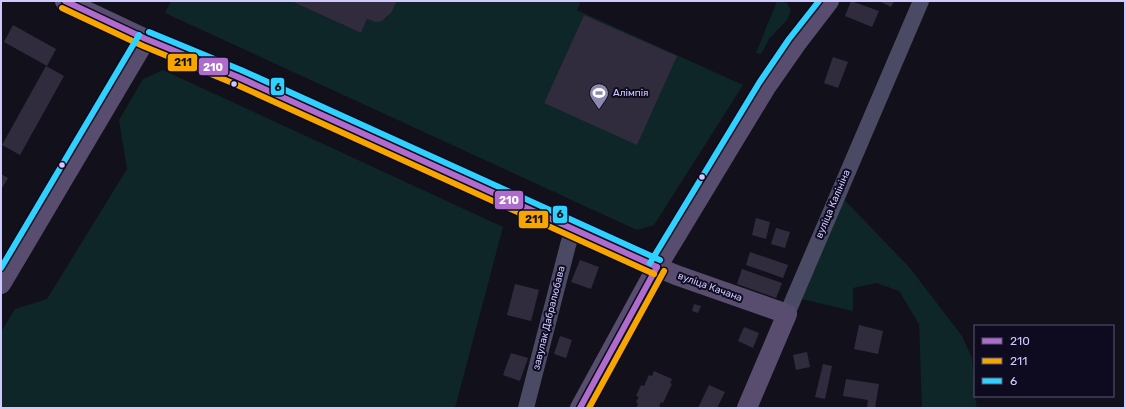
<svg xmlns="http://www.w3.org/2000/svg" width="1126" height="409" viewBox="0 0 1126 409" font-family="Rubik,sans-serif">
<rect width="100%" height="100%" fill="#12101b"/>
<g fill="#0e2627" fill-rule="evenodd">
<path d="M171 1H291L361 33 367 19C385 25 390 16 397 1H581L577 10 743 85 654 225 637 230 165 13ZM584 15 677 57 544 103Z"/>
<path d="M777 1 787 3 790 8V13L787 20 769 39 761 54 756 53Z"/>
<path d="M163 70 503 227 455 408H1V332L15 309 47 299 127 169 119 120 143 79Z"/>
<path d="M833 188 909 267 962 336 972 358 975 396 977 408H922L919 324 899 291 876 283 853 288V311L789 296Z"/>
</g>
<g fill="#302c3e">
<path d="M291 1H397L391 13 382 21 376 22 367 19 361 33Z"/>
<path d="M851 1 879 11 872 27 845 16Z"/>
<path d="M879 1H894L891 7Z"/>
<path d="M584 15 677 56 637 145 544 103Z"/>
<path d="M13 25 56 49 47 66 4 42Z"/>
<path d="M833 57 848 62 838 88 824 83Z"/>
<path d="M46 66 64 76 20 155 2 145Z"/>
<path d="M1 174 8 178 1 190Z"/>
<path d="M756 218 770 222 766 239 752 235Z"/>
<path d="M776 228 790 232 785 248 771 244Z"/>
<path d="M750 252 788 265 783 278 746 265Z"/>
<path d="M580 260 599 267 591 289 571 282Z"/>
<path d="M742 269 782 283 776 298 737 284Z"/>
<path d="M515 284 539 290 531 321 507 315Z"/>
<path d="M694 304 701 306 698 313 692 311Z"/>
<path d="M859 325 883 331 878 354 854 349Z"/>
<path d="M744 327 759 333 753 348 738 341Z"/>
<path d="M560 336 572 340 566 358 554 354Z"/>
<path d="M807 352 810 367 796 370 793 355Z"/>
<path d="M511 353 528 358 520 381 503 375Z"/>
<path d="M823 364 832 366 825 399 815 397Z"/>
<path d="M654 371 672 379 670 383 672 384 663 403 661 402 659 406 661 407 660 408H636L638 404 636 402 639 397 636 396 641 385 644 386 649 375 652 376Z"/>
<path d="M846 379 879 384 875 408H867L868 400 843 396Z"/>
<path d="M709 385 725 392 717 408H698Z"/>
</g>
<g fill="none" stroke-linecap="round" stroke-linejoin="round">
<g stroke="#4a4a65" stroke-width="16">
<path d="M787 314 921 1"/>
<path d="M526 408 568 245 573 229"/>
</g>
<g stroke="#584d6e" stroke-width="20">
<path d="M65 1 146 39 238 77 657 267 676 275 787 314 747 408"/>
<path d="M1 284 146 39"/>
<path d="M580 408 657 267 766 87 796 44 829 1"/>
</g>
<defs>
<g id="bus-1">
<path d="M65 1 146 39 238 77 657 267"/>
<path d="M580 408 657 267"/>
</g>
<g id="bus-2">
<path d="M62 8 143 46 235 84 654 274"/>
<path d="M589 408 664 271"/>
</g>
<g id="bus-3">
<path d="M149 32 241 70 660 260"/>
<path d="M650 263 759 83 789 39 819 1"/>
<path d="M1 268 139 35"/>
</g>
</defs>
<use href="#bus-1" stroke="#0e0b20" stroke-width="9"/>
<use href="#bus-2" stroke="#0e0b20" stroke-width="9"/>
<use href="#bus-3" stroke="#0e0b20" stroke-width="9"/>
<use href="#bus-1" stroke="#b06ccc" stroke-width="6"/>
<use href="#bus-2" stroke="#f7a600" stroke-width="6"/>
<use href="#bus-3" stroke="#2fd1ff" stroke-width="6"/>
</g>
<defs>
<symbol id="stadium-pin" viewBox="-11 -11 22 30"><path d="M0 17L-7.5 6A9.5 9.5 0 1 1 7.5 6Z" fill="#8c89af" stroke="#0e0b20"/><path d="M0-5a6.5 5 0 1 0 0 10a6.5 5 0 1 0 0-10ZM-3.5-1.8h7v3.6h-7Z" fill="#fff"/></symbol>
</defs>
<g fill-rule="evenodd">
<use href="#stadium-pin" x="588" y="82" width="22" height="30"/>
</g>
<g fill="#cecaff" stroke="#0e0b20" stroke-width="1.5">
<circle cx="234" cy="84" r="3.5"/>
<circle cx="62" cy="165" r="3.5"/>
<circle cx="702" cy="177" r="3.5"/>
</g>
<g text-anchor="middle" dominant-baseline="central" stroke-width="4" stroke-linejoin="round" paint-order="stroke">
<g font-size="10" fill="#cecaff" stroke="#0e0b20" text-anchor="start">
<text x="613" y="93">Алімпія</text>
</g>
<g font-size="10" fill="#cecaff" stroke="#0e0b20">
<text transform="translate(833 204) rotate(-67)">вуліца Калініна</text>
<text transform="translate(710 287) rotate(20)">вуліца Качана</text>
<text transform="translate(549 318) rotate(-76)">завулак Дабралюбава</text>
</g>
</g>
<g stroke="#0e0b20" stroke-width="1.5">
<rect x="167" y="53" width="31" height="19" rx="4" fill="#f7a600"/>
<rect x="198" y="57" width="31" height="19" rx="4" fill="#b06ccc"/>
<rect x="270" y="77" width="15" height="19" rx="4" fill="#2fd1ff"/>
<rect x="494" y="190" width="30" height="20" rx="4" fill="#b06ccc"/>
<rect x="552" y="205" width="16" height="19" rx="4" fill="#2fd1ff"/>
<rect x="518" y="210" width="31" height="19" rx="4" fill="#f7a600"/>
</g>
<g font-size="11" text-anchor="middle" font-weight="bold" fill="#fff">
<text x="213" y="71">210</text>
<text x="509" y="204">210</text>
</g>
<g font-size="11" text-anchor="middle" font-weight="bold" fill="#111">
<text x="183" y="66">211</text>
<text x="278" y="91">6</text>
<text x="560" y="218">6</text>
<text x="534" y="223">211</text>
</g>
<rect width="1126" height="409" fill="none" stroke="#cecaff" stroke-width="4"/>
<rect x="974" y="325" width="140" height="72" fill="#0e0b20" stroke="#5b5779"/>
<rect x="982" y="338" width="20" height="6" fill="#b06ccc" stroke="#5b5779"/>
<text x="1010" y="345" font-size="12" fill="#cecaff">210</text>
<rect x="982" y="358" width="20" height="6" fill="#f7a600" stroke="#5b5779"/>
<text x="1010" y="365" font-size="12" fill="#cecaff">211</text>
<rect x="982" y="378" width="20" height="6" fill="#2fd1ff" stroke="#5b5779"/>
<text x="1010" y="385" font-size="12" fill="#cecaff">6</text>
</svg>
